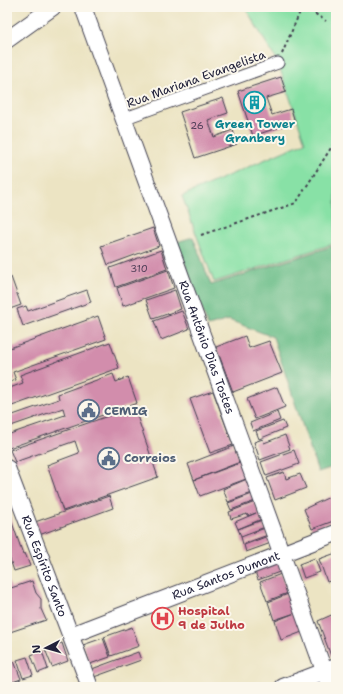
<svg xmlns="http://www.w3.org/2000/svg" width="343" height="694" viewBox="0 0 343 694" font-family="'Shantell Sans',sans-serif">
<rect width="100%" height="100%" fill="#fbf7ec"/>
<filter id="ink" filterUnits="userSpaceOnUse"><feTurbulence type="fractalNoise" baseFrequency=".025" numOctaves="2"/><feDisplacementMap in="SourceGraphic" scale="8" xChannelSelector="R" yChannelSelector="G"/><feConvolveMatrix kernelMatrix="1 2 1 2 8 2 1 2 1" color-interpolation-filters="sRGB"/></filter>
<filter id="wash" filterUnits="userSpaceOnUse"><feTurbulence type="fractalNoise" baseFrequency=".012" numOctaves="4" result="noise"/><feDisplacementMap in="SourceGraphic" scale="16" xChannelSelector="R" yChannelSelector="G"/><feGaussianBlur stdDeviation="0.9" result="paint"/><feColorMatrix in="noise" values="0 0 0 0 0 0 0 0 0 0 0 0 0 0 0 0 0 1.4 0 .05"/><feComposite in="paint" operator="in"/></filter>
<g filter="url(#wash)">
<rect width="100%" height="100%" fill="#ece4c3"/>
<path fill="#88e1a6" stroke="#558270" d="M245 7H336V243L214 282 182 196 305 142 278 63Z"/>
<path fill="#6ebf8b" stroke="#487063" d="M193 237 211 285 336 245V466L318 472 273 337 229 320 208 326 177 242Z"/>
<g id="blocks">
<g fill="#d28dac">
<path d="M281 77 286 92 266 98 272 115 291 109 295 122 253 136 238 91Z"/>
<path d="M223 98 228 113 208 120 214 137 233 130 237 144 195 158 180 112Z"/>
<path d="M153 228 159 246 108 265 101 246Z"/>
<path d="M161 250 167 269 116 287 110 268Z"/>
<path d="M168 270 174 288 123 306 117 288Z"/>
<path d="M11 277 21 305 7 310V278Z"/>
<path d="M87 290 91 302 23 326 17 309 26 306 28 311Z"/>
<path d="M175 290 181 309 153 319 146 300Z"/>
<path d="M182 311 189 329 161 340 154 321Z"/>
<path d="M98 316 106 339 13 372 16 380 7 383V349Z"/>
<path d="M245 336 249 348 269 341 282 373 233 392 216 347Z"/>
<path d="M110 342 119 368 12 406 7 389 23 383 20 375Z"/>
<path d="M113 374 116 382 128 377 137 403 9 448 7 442V435L65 415 63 408 8 427 7 417 59 399 58 394Z"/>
<path d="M277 387 285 407 255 419 247 399Z"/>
<path d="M213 391 233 445 210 453 190 399Z"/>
<path d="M134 407 158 477 63 511 47 465 79 453 75 441 15 462 10 450Z"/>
<path d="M277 412 280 420 253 431 250 423Z"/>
<path d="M283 421 286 428 259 439 256 431Z"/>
<path d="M285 435 290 449 260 460 254 442 263 439 264 443Z"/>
<path d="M234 446 240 462 194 480 188 464Z"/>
<path d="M294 450 299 464 266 476 261 462Z"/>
<path d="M240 463 246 479 200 496 194 480Z"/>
<path d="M284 472 286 479 300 474 306 488 275 500 267 478Z"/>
<path d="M247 479 252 493 228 502 223 489Z"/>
<path d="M252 494 255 501 231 510 228 503Z"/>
<path d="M336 494V520L312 529 304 509Z"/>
<path d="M109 496 113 508 39 535 35 522Z"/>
<path d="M7 499 11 510 8 511 23 554 25 553 30 566 14 571 7 551Z"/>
<path d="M255 502 262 519 238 529 235 522 256 513 248 516 247 514 231 519 229 512Z"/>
<path d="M262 520 265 527 241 536 238 529Z"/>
<path d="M265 528 268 535 243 544 241 537Z"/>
<path d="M268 536 271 543 246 552 244 545Z"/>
<path d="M336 553V579L327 582 319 559Z"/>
<path d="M277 557 282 571 258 580 253 566Z"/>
<path d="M315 558 320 572 304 578 299 564Z"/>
<path d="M281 574 288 593 267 601 260 582Z"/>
<path d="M7 577 11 588 32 581 36 593 41 599V609L46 620 7 633Z"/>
<path d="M288 594 295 613 274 620 268 602Z"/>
<path d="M295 613 302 632 281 640 275 621Z"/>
<path d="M336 613V654L331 656 318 621Z"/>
<path d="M132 627 139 646 111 656 104 637Z"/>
<path d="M103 638 110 657 90 664 83 645Z"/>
<path d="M62 643 68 661 52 667 45 649Z"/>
<path d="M42 651 48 669 38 673 31 655Z"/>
<path d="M138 652 141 660 94 677 92 669Z"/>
<path d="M27 657 33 675 23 678 17 660Z"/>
<path d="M14 661 21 679 7 684V664Z"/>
</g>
</g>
</g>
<g filter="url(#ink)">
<use href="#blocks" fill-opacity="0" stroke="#403f4f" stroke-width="1"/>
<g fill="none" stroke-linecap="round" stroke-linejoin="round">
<defs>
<path id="street" d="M123 119 278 63"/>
<g id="secondary">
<path id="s1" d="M83 7 330 687"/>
<path d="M7 40 53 7"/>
<path id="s2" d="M7 468 90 687"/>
<path id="s3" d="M71 635 336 533"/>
<path d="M283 687 336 667"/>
</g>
</defs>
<use href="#street" stroke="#403f4f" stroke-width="13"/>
<use href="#secondary" stroke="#403f4f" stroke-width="18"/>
<g stroke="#403f4f" stroke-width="2" stroke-dasharray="3 3" stroke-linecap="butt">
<path d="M305 7 326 21"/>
<path d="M282 54 302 7"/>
<path d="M201 235 296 203 336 140"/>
</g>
<use href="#street" stroke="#fff" stroke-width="11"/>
<use href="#secondary" stroke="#fff" stroke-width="16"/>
</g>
</g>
<defs>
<symbol id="building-ring" viewBox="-11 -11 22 22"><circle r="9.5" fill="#fbf7ec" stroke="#0f9aa8" stroke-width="1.5"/><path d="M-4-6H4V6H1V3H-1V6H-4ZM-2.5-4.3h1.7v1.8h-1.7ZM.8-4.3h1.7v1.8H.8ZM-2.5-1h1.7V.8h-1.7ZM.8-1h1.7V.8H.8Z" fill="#0f9aa8"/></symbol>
<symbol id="civic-ring" viewBox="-11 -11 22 22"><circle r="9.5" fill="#fbf7ec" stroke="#5c6f8a" stroke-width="1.5"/><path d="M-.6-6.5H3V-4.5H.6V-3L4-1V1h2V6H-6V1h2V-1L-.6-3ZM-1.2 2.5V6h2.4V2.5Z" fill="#5c6f8a"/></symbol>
<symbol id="hospital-ring" viewBox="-11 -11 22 22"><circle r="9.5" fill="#fbf7ec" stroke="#e0444e" stroke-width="1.5"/><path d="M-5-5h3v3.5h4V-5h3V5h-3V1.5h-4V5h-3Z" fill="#e0444e"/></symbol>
</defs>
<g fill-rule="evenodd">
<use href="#building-ring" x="242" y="90" width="25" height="25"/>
<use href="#civic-ring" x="76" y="398" width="25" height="25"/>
<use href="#civic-ring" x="96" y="446" width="25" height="25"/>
<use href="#hospital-ring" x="150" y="606" width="25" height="25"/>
</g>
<g text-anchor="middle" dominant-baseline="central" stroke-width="4" stroke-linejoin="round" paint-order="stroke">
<g font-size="10" fill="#4e3d57">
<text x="197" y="125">26</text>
<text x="139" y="268">310</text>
</g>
<g font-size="12" fill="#22223b" stroke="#fbf7ec">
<text transform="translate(196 79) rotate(-20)">Rua Mariana Evangelista</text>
<text stroke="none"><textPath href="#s1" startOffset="362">Rua Antônio Dias Tostes</textPath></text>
<text stroke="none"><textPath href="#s2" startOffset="105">Rua Espírito Santo</textPath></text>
<text stroke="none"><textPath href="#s3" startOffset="166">Rua Santos Dumont</textPath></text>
</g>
<g font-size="12" font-weight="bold" fill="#0d838f" stroke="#fbf7ec">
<text x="255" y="124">Green Tower<tspan x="255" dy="14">Granbery</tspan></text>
</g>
<g font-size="12" font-weight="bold" fill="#4e5e75" stroke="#fbf7ec" text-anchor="start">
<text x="104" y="411">CEMIG</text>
<text x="124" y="458">Correios</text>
</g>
<g font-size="12" font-weight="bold" fill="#be3a42" stroke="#fbf7ec" text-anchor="start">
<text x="178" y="611">Hospital<tspan x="178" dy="14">9 de Julho</tspan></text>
</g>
</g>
<rect width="343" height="694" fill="none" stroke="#fbf7ec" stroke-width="24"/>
<g transform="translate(46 648) rotate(264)" stroke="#fbf7ec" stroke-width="3" paint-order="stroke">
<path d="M0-3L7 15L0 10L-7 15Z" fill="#22223b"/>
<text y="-6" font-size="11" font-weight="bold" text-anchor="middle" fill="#22223b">N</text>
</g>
</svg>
